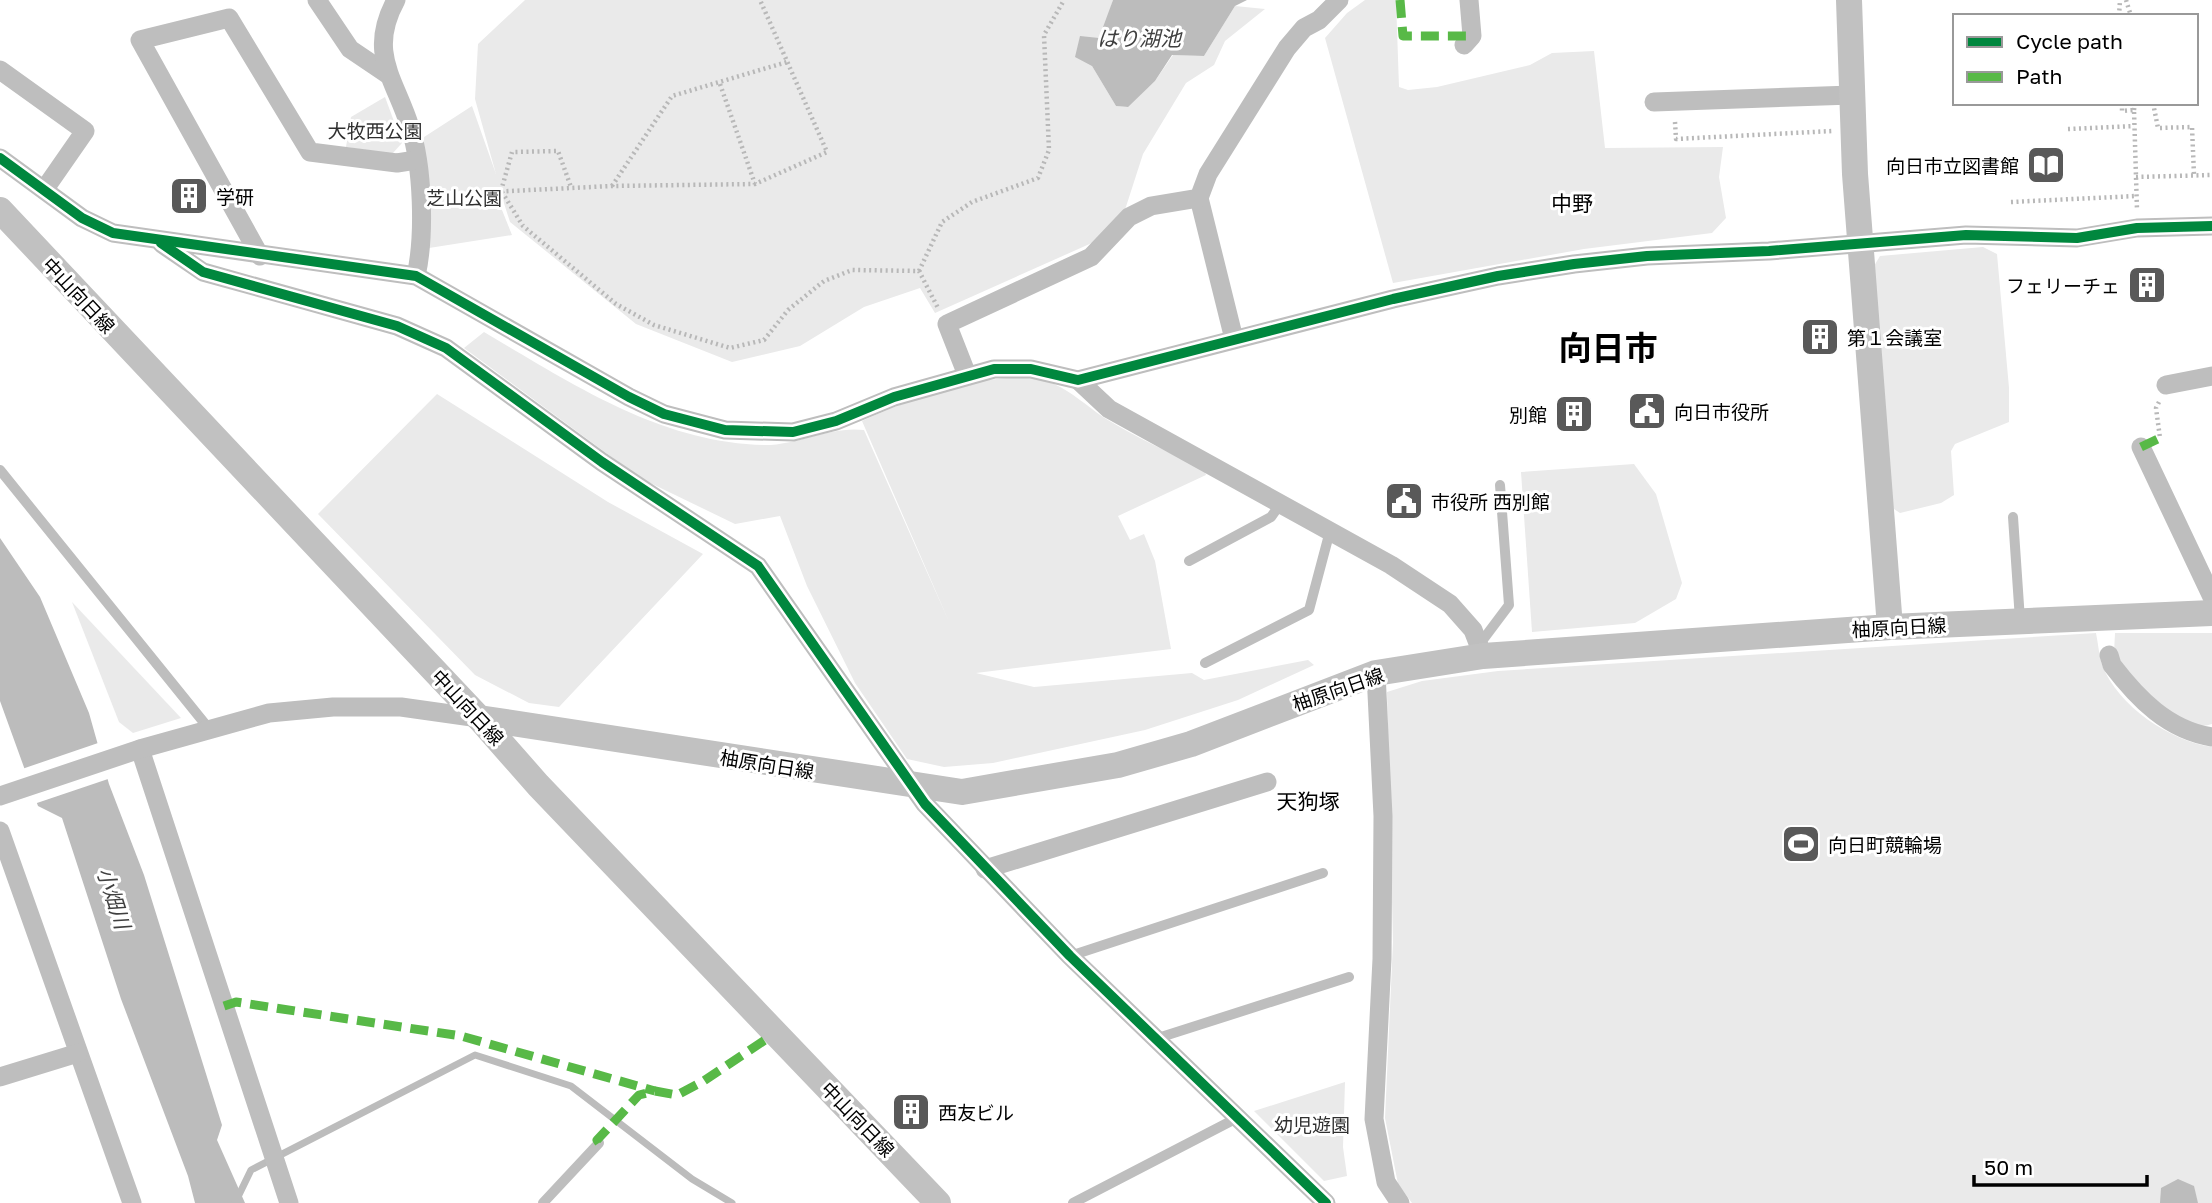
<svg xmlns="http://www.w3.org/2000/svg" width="2212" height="1203" viewBox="0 0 2212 1203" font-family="'Golos Text','Noto Sans JP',sans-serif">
<rect width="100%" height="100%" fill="#fff"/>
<g fill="#eaeaea">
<path d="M525 0H1113L1092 66 1116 106 1127 107 1155 81 1173 55 1204 56 1235 6 1265 9 1225 41 1214 65 1186 83 1143 154 1123 216 1094 242 935 313 920 288 864 307 800 346 732 362 636 324 510 222 501 194 500 205 512 235 429 248 421 139 472 106 496 174 475 99 478 44Z"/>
<path d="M1365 0H1396L1399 87 1408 90 1437 87 1530 65 1552 53 1594 51 1605 148 1723 147 1719 177 1726 218 1712 233 1584 249 1393 283 1325 38 1347 13Z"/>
<path d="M385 97 402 143 392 154 346 147 351 117Z"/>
<path d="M1983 247 1997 254 2009 388V422L1955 444 1951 451 1954 495 1941 503 1900 513 1891 507 1874 266 1880 256Z"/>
<path d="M484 332C571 383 660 443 765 445 799 445 830 426 864 430L950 624 862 421C909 399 1003 363 1054 384 1072 392 1087 406 1103 417 1135 437 1170 453 1204 469L1206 475 1118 516 1130 540 1144 534 1155 561 1171 649 976 673 1034 687 1192 673 1204 680 1308 660 1314 665 1238 700 1145 730 993 763 944 767 907 759 855 683 807 586 780 516 735 524 640 478 464 348Z"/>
<path d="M437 394 608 502 703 554 559 707 529 703 475 675 318 514Z"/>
<path d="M1634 464 1656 494 1682 583 1676 599 1635 623 1532 632 1521 472Z"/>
<path d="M72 602 181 718 133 733 119 722Z"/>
<path d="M2096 633C2098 643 2099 655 2102 665 2118 706 2170 741 2212 747V1203H1412L1398 1184 1385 1118 1393 942 1387 692 1422 681 1498 671Z"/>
<path d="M2115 633H2212V724C2174 737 2135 679 2114 653Z"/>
<path d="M1345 1082 1343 1147 1347 1176 1324 1181 1254 1111Z"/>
</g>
<g fill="#bcbcbc">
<path d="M1113 0H1247L1235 6 1204 56 1172 55 1155 81 1128 107 1116 106 1092 66 1075 57 1080 36 1099 38Z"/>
<path d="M0 538 40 597 89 713 109 784 144 875 222 1125 217 1140 245 1203H195L188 1176 121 999 62 818 38 806 0 701Z"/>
<path d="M2178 1179 2194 1186 2198 1203H2160L2161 1188Z"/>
</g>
<path fill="#fff" d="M101 742 111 778 34 804 22 769Z"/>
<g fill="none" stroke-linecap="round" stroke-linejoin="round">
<path stroke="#bcbcbc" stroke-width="7" d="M235 1203 251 1170 475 1055 571 1086 692 1179 732 1203"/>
<g stroke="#b8b8b8" stroke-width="4.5" stroke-dasharray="2 3.5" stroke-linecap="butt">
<path d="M2126 0 2131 16"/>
<path d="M2119 16 2120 0"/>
<path d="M720 84 755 184"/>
<path d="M2122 103V111L2134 110 2137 210"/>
<path d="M2153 103 2158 128 2192 127 2194 175"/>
<path d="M2134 110 2135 103"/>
<path d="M1675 122 1676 139 1832 131"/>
<path d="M2068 129 2134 126"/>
<path d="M2136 177 2212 175"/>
<path d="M612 186 672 96 787 62"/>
<path d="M501 191 512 152 558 151 571 187"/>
<path d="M490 192 612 186 755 184 827 152 760 0"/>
<path d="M502 192 523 226 616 304 654 325 730 348 764 340 788 310 824 281 852 270 919 271 938 308"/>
<path d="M2011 202 2136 196"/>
<path d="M919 271 942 222 972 202 1038 178 1049 150 1044 35 1064 0"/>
<path d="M2159 402 2156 408 2160 438"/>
</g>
<g stroke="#bebebe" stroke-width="10">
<path d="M0 470 210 730"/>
<path d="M2013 517 2020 620"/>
<path d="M1189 561 1271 517 1281 503"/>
<path d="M1479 645 1509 605 1500 485"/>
<path d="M1205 663 1309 610 1330 531"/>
<path d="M1070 956 1323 873"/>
<path d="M1158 1038 1349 977"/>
<path d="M543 1203 599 1143"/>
<path d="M1073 1203 1237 1118"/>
</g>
<g stroke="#bebebe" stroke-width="19">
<path d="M317 0 350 49 387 74"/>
<path d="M396 0C367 53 395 79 410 127 423 167 425 236 416 276"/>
<path d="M1464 45 1472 36 1469 0"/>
<path d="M0 70 85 131 44 190"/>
<path d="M1654 102 1852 95"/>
<path d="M0 158 82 218 113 233 416 276 629 397 664 414 725 430 793 432 836 421 894 397 994 369H1031L1078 380 1393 299 1498 276 1574 264 1647 256 1769 251 1966 235 2077 238 2137 228 2212 226"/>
<path d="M1199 198 1234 339"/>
<path d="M162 244 203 272 397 326 446 348 602 462 758 566 925 804 1070 956 1326 1203"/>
<path d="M260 256 140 40 229 18 310 152 397 163 416 160"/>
<path d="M967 375 947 324 1091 257 1129 217 1151 206 1199 198 1208 174 1287 48 1304 28 1319 20 1339 0"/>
<path d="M1078 380 1109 409 1391 565 1450 604 1473 630 1483 656"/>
<path d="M2166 385 2212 376"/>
<path d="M2141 447 2212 597"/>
<path d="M2109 655 2112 665C2138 699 2168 730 2212 737"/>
<path d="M1376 673 1383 816 1382 959 1374 1119 1386 1182 1400 1203"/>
<path d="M140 749 289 1203"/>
<path d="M0 796 140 749 269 713 333 707H401L479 718"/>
<path d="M0 831 132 1203"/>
<path d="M985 869 1267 782"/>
<path d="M0 1077 78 1053"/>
</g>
<g stroke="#c1c1c1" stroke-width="26">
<path d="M1849 0 1855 174 1890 627"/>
<path d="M0 210 479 718 538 785 938 1203"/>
<path d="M479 718 962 792 1118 765 1191 744 1376 673 1483 656 1890 627 2212 613"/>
</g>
<g stroke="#58b947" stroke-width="9" stroke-dasharray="18 9" stroke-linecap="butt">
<path d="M1400 0 1403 36H1472"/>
<path d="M2141 447 2160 438"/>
<path d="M224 1006 236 1002 461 1036 655 1091"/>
<path d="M599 1143 597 1140 639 1095 655 1091 677 1095 702 1082 768 1038"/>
</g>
<defs>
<g id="cycleway">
<path d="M0 158 82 218 113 233 416 276 629 397 664 414 725 430 793 432 836 421 894 397 994 369H1031L1078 380 1393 299 1498 276 1574 264 1647 256 1769 251 1966 235 2077 238 2137 228 2212 226"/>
<path d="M161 243 203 272 397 326 446 348 602 462 758 566 925 804 1070 956 1326 1203"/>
</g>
</defs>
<use href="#cycleway" stroke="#fff" stroke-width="15"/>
<use href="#cycleway" stroke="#00873e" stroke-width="10"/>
</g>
<defs>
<symbol id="library-square" viewBox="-11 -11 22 22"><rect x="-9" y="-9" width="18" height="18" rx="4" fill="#595959" stroke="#fff"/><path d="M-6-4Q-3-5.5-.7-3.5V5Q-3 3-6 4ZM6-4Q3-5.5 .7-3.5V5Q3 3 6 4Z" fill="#fff"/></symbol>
<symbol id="building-square" viewBox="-11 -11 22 22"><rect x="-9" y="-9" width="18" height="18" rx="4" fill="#595959" stroke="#fff"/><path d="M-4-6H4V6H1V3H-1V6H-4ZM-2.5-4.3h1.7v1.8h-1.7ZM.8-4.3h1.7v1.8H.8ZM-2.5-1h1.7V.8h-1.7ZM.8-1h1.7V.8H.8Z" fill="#fff"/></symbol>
<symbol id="civic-square" viewBox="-11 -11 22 22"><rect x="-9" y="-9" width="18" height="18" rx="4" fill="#595959" stroke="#fff"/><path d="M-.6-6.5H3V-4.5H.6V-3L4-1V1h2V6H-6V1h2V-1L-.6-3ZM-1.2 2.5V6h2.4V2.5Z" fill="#fff"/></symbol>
<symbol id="stadium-square" viewBox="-11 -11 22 22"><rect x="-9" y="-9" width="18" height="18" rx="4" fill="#595959" stroke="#fff"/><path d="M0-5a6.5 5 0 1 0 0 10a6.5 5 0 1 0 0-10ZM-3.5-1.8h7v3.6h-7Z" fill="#fff"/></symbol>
</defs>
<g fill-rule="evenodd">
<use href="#library-square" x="2024" y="143" width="44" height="44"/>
<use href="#building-square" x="167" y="174" width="44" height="44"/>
<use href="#building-square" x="2125" y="263" width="44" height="44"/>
<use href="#building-square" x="1798" y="315" width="44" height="44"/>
<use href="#civic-square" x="1625" y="389" width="44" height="44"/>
<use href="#building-square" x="1552" y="392" width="44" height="44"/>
<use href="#civic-square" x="1382" y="479" width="44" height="44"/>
<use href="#stadium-square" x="1779" y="822" width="44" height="44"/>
<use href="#building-square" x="889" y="1090" width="44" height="44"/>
</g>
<g text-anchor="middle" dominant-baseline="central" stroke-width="6" stroke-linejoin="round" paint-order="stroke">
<g font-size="19" fill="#2f2f2f" stroke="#fff">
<text x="375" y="130">大牧西公園</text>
<text x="464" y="197">芝山公園</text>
<text x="1312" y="1124">幼児遊園</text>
</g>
<g font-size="19" fill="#000" stroke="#fff" text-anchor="start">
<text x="2019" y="165" text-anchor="end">向日市立図書館</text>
<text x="216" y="196">学研</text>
<text x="2120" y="285" text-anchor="end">フェリーチェ</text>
<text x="1847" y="337">第１会議室</text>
<text x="1674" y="411">向日市役所</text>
<text x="1547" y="414" text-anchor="end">別館</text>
<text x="1431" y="501">市役所 西別館</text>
<text x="1828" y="844">向日町競輪場</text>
<text x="938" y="1112">西友ビル</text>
</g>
<g font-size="19" fill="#000" stroke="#fff">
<text transform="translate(79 295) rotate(47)">中山向日線</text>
<text transform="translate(1899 627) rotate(-3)">柚原向日線</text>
<text transform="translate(1338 689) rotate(-19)">柚原向日線</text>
<text transform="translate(468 707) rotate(47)">中山向日線</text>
<text transform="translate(767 764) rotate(9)">柚原向日線</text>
<text transform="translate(858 1119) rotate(46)">中山向日線</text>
</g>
<g font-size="21" font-style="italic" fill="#404040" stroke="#fff">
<text x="1139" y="38">はり湖池</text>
<text transform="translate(114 898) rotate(72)">小畑川</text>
</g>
<g font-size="21" fill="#000" stroke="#fff">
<text x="1572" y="203">中野</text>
<text x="1308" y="801">天狗塚</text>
</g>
<g font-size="33" font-weight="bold" fill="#000" stroke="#fff">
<text x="1608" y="347">向日市</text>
</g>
</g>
<rect x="1953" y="14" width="245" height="91" fill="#ffffff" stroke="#999999" stroke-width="2"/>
<rect x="1967" y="37" width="35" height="10" fill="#00873e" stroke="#999999" stroke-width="2"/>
<text x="2016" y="49" font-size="21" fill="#000000">Cycle path</text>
<rect x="1967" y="72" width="35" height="10" fill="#58b947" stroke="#999999" stroke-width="2"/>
<text x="2016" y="84" font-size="21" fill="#000000">Path</text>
<path d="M1974 1175v10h173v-10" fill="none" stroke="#000000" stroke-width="3.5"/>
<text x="1984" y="1175" font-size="21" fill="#000000" stroke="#ffffff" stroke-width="5" paint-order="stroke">50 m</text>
</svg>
